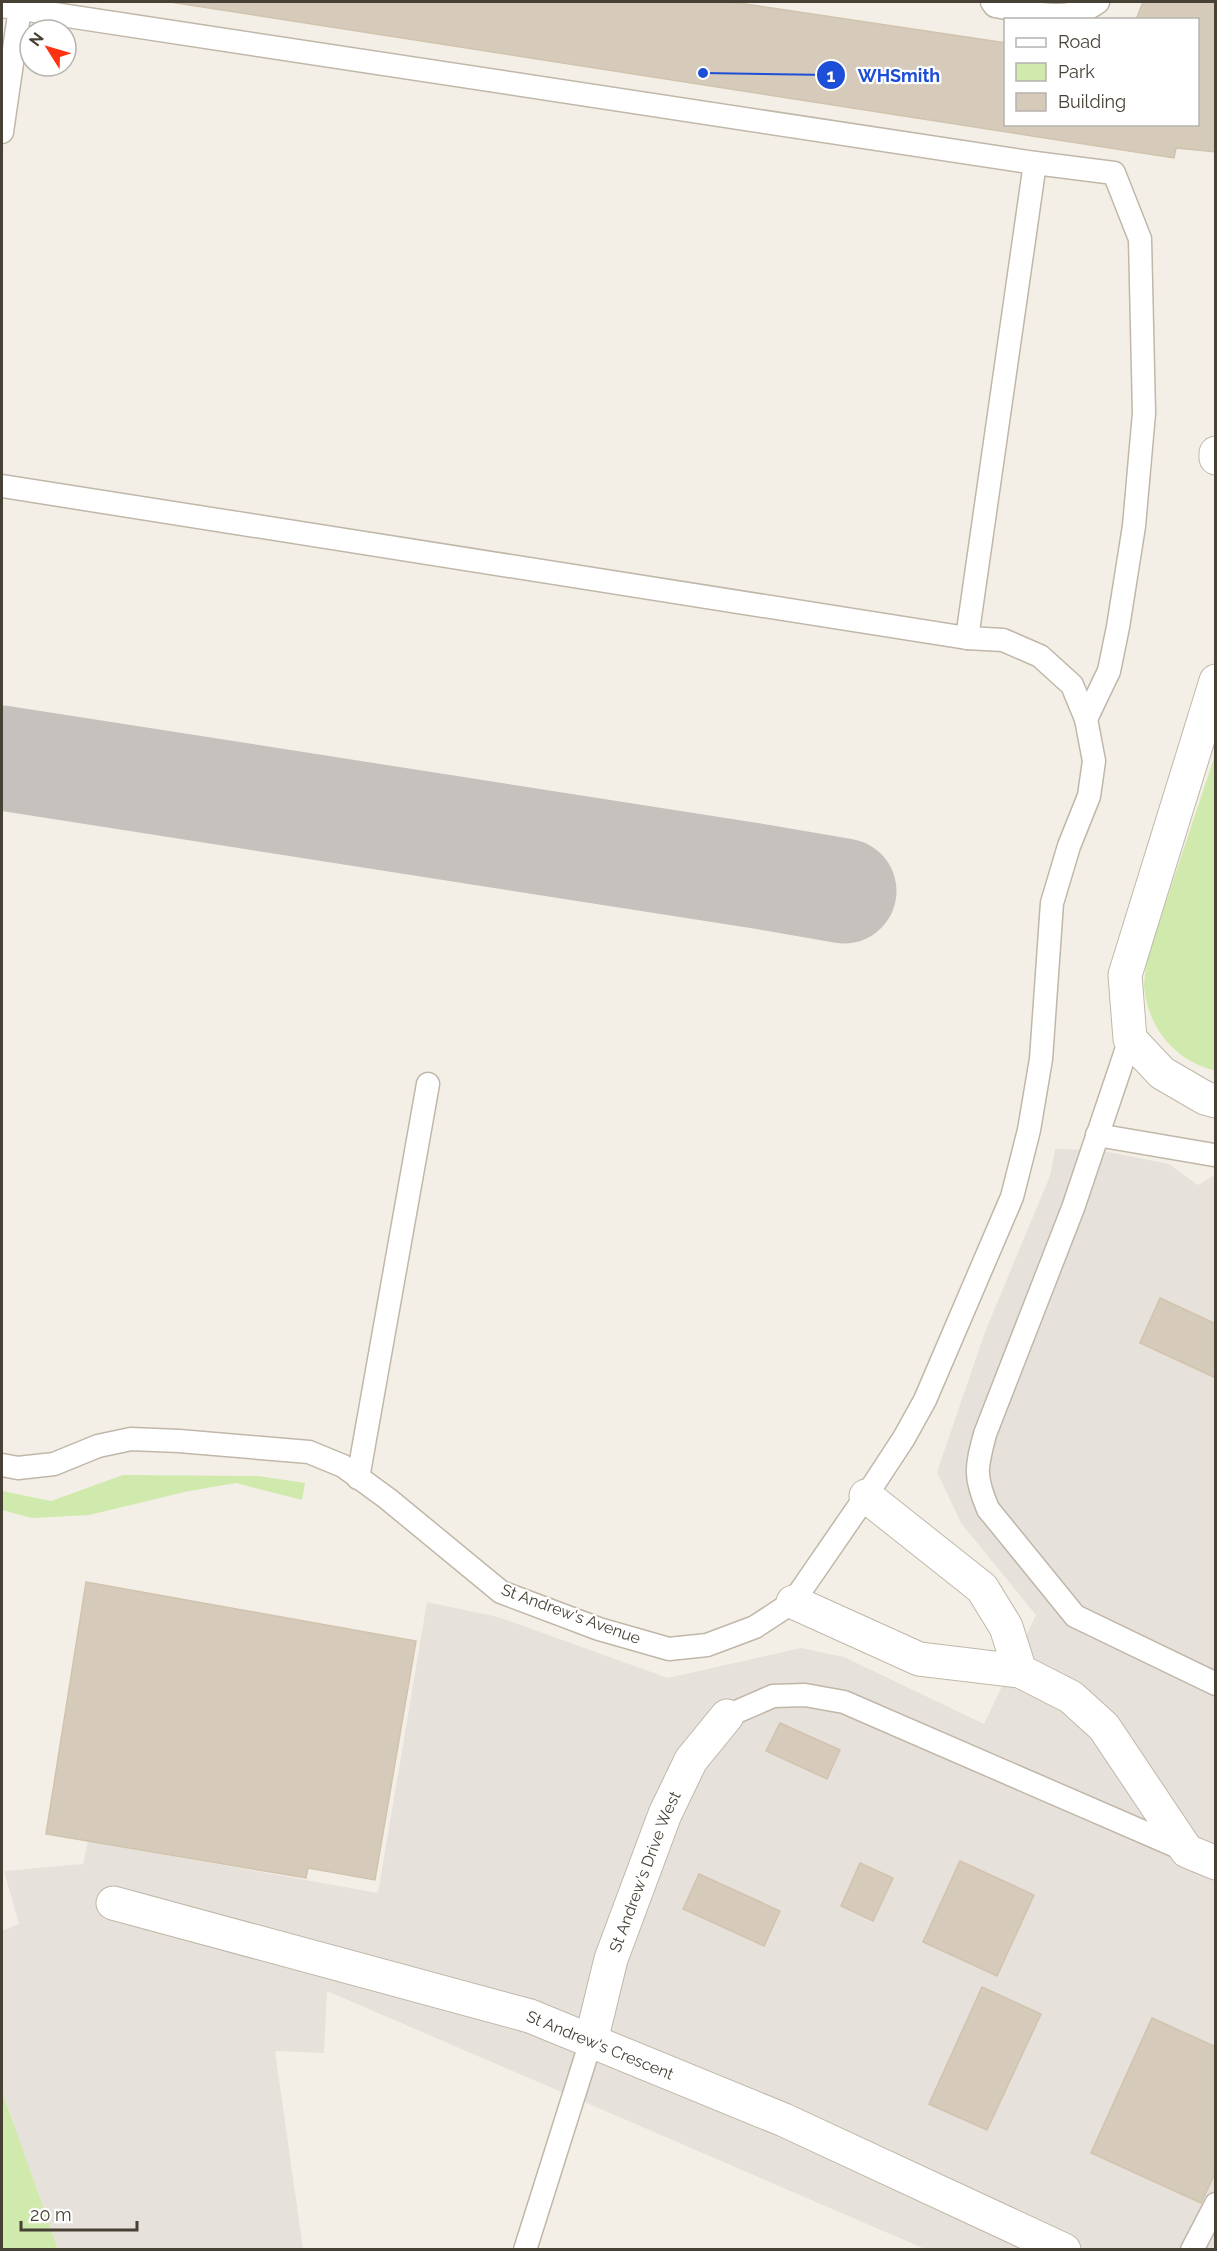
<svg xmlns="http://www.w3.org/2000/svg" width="1217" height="2251" viewBox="0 0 1217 2251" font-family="Raleway,sans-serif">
<rect width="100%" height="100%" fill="#f4efe6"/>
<path fill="#e6e1db" d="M1055 1149 1098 1150 1169 1164 1198 1185 1215 1175V2249H925L327 1991 324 2053 275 2051 303 2249H58L2 2091V1931L19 1924 4 1871 83 1864 88 1841 378 1893 427 1602 498 1617 668 1678 801 1648 844 1657 984 1724 1036 1615 961 1523 937 1472 985 1332 1050 1176Z"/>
<g fill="#cfeaac">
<path d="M1215 755V1070H1213C1174 1060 1148 1027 1144 987 1144 978 1146 968 1147 959Z"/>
<path d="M123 1475 258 1476 305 1483 302 1500 236 1483 189 1491 89 1515 32 1518 2 1510V1491L51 1501Z"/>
<path d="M2 2091 58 2249H2Z"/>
</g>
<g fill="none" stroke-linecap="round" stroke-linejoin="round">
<path stroke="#c5c2be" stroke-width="105" d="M2 758 763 877 844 891"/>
</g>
<g fill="#d6cbba" stroke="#d1c3ad" stroke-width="1.5">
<path d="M170 2H732L1006 43V124H1198V20H1136L1143 2H1216V152L1176 148 1174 158Z"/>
<path d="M1160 1298 1216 1324V1378L1140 1343Z"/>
<path d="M86 1582 416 1641 375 1880 308 1868 306 1878 46 1834Z"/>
<path d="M780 1723 840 1750 827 1779 766 1751Z"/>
<path d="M960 1861 1034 1895 997 1976 923 1942Z"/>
<path d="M860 1863 893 1878 873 1921 841 1906Z"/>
<path d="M699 1874 780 1911 764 1946 683 1909Z"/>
<path d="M982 1987 1041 2014 987 2130 929 2104Z"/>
<path d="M1152 2018 1216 2047V2171L1201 2203 1091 2153Z"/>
</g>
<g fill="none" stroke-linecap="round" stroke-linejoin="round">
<defs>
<g id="lane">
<path d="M992 2 995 6C1030 12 1068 25 1098 2"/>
<path d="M2 6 1035 163 1114 173 1140 239 1144 413 1134 526 1118 627 1109 671 1086 719"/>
<path d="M2 132 20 8"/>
<path d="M2 486 967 638 1003 640 1040 656 1072 685 1086 719 1094 761 1089 796 1069 846 1052 903 1041 1059 1029 1130 1012 1197 925 1400 904 1438 866 1496 793 1602 755 1627 707 1645 669 1649 599 1629 501 1592 388 1499 343 1466 309 1452 179 1441 131 1439 98 1446 54 1464 18 1468 2 1465"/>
<path d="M967 638 1035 163"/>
<path d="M1130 1039 1073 1208 985 1434C976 1468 974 1476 988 1509L1075 1616 1216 1684"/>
<path d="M1097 1135 1214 1155"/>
<path d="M358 1478 428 1084"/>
<path d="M727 1716 773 1696 805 1695 844 1702 1185 1850"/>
<path d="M525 2250 591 2041"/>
<path d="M1192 2250 1216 2204"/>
</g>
<g id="street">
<path d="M1216 453V458"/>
<path d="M1216 681 1125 975 1130 1039 1162 1073 1205 1098 1216 1101"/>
<path d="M866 1496 982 1588 1006 1627 1020 1671"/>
<path d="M793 1602 919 1659 1020 1671 1071 1697 1104 1727 1187 1851 1216 1863"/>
<path id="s1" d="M113 1903 530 2016 784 2120 1064 2250"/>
<path id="s2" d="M591 2041 611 1959 665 1814 691 1760 727 1716"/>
</g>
</defs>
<use href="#lane" stroke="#c0b7a8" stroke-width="25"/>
<use href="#street" stroke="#c0b7a8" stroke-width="35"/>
<use href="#lane" stroke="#fff" stroke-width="22"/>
<use href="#street" stroke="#fff" stroke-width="33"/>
</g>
<g text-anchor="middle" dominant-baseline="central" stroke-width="4.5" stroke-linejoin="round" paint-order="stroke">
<g font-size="16" fill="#474035" stroke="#fff">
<text transform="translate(571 1614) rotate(20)">St Andrew's Avenue</text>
<text stroke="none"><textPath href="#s2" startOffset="178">St Andrew's Drive West</textPath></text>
<text stroke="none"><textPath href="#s1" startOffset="508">St Andrew's Crescent</textPath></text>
</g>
</g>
<path fill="none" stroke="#1d4ed8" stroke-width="2" d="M703 73L831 75"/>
<g fill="#1d4ed8" stroke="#fff" stroke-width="2">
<circle cx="703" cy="73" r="6"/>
<circle cx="831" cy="75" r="15"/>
</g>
<g font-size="18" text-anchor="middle" font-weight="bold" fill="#fff">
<text x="831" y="82">1</text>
</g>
<g font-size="18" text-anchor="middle" font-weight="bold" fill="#1d4ed8" stroke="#fff" stroke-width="4.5" stroke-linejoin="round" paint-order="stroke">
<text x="899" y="82">WHSmith</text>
</g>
<rect width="1217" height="2251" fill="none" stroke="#474035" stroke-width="6"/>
<rect x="1004" y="18" width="195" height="108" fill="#ffffff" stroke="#b5b3ae" stroke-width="1.5"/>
<rect x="1016" y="38" width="30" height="9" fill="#ffffff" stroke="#b5b3ae" stroke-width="1.5"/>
<text x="1058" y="48" font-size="18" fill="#474035">Road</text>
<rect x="1016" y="63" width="30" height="18" fill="#cfeaac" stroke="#b5b3ae" stroke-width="1.5"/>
<text x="1058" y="78" font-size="18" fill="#474035">Park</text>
<rect x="1016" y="93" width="30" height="18" fill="#d6cbba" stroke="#b5b3ae" stroke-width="1.5"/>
<text x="1058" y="108" font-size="18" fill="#474035">Building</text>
<g transform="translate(48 48) rotate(307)"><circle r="28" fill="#ffffff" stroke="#b5b3ae" stroke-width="1.5"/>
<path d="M0-4.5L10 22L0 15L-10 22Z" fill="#ff3311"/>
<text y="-9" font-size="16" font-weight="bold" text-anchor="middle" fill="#474035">N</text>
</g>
<path d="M21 2221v9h116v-9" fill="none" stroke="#474035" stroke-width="3"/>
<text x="30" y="2221" font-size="18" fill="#474035" stroke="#ffffff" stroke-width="4.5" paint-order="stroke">20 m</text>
</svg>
